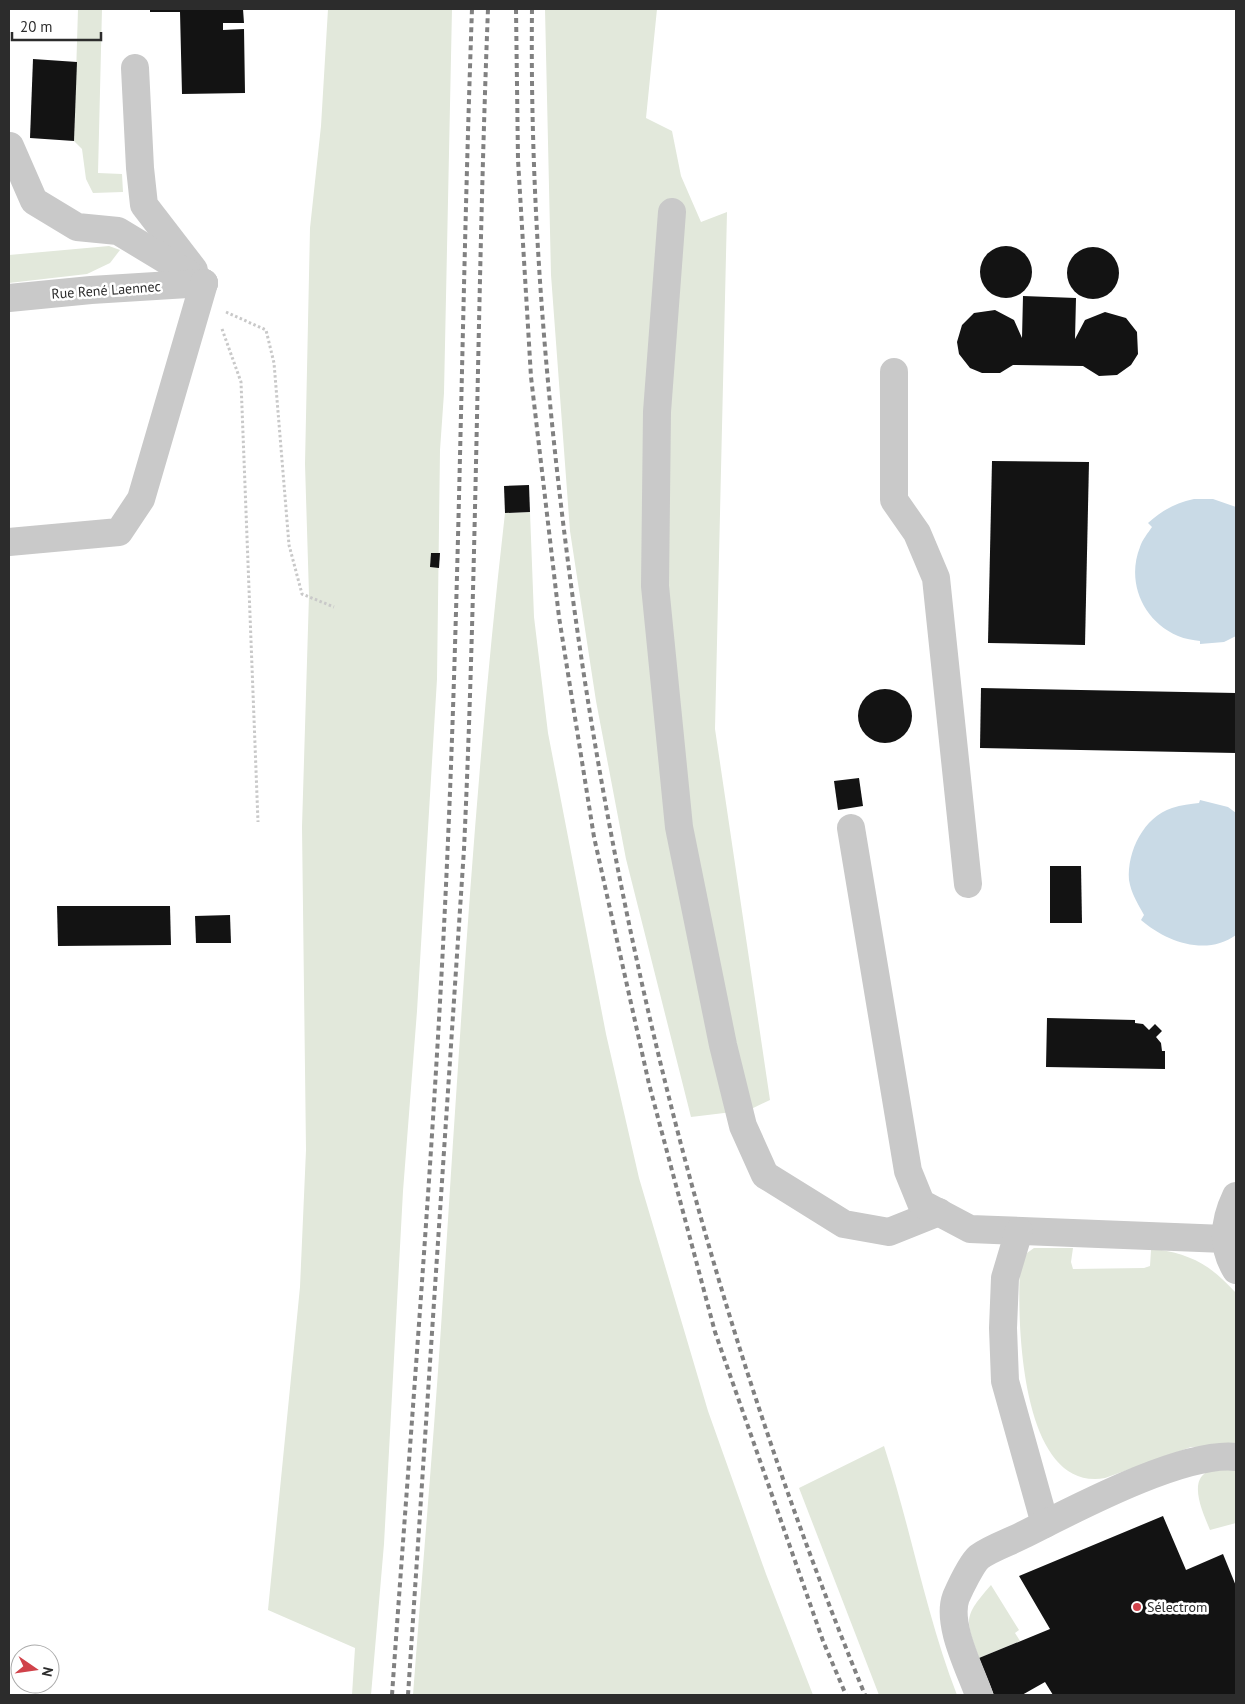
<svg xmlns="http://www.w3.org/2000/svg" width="1245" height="1704" viewBox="0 0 1245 1704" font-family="'PT Sans',sans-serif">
<rect width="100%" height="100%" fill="#fff"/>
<g fill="#e2e8db">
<path d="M78 9H102L98 173 122 174 123 192 93 193 86 179 82 149 74 141Z"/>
<path d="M328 9H452L444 393 440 450 437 679 417 1011 403 1191 384 1544 371 1695H352L355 1648 268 1610 300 1287 306 1150 302 827 309 595 305 464 310 228 321 126Z"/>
<path d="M545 9H657L646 118 672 131 681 176 701 222 727 212 715 729 770 1100 749 1110 691 1117 626 859 596 701 570 531 551 275Z"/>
<path d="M109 246 120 250 110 263 87 274 9 283V255Z"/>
<path d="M530 512 534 617 548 733 606 1034 639 1178 708 1411 766 1574 813 1695H413C422 1572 433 1450 441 1327 459 1055 474 783 505 513Z"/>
<path d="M1034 1248H1073L1071 1262 1073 1269 1144 1268 1150 1266 1151 1250 1156 1249C1194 1255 1211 1266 1236 1293V1446L1191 1447 1105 1478C1020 1493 1017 1321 1020 1268L1027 1253Z"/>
<path d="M884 1446C911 1529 926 1615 957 1695H879L799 1488Z"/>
<path d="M1236 1469V1523L1210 1530C1204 1515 1185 1477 1212 1470 1220 1469 1229 1469 1236 1469Z"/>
<path d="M991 1585 1019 1630 1015 1633 1020 1641 979 1658C965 1619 963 1617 991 1585Z"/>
</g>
<g fill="#c9dae6">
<path d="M1194 499H1213L1236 507V636L1224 642 1200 644V641C1193 640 1185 639 1178 636 1143 621 1126 582 1140 547 1142 540 1148 533 1152 527L1148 523C1163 510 1175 503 1194 499Z"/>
<path d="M1200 800 1228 807 1236 813V935C1206 957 1165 941 1141 920L1144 915C1138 904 1131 893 1129 880 1127 851 1144 817 1172 808 1181 805 1191 804 1199 803Z"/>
</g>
<g fill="#131313">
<path d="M150 9H243L244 23H223V30L244 29 245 93 182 94 180 12H150Z"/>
<path d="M33 59 77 62 74 141 30 138Z"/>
<circle cx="1006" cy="272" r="26"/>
<circle cx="1093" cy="273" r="26"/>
<path d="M1023 296 1076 298 1075 339 1085 320 1105 312 1126 318 1137 332 1138 354 1131 365 1117 375 1099 376 1083 366 1013 365 1000 373H982L970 368 959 354 957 342 962 325 974 313 995 310 1014 320 1022 338Z"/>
<path d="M992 461 1089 462 1085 645 988 643Z"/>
<path d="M529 485 530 512 505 513 504 486Z"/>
<path d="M431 553H440L439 568 430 567Z"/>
<path d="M981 688 1236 693V753L980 748Z"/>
<circle cx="885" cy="716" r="27"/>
<path d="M859 778 863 806 838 810 834 781Z"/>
<path d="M1050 866H1081L1082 923H1050Z"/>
<path d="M57 906H170L171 945 58 946Z"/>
<path d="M230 915 231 943H196L195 916Z"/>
<path d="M1047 1018 1135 1020V1023L1143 1024 1149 1030 1155 1024 1162 1031 1156 1037 1161 1043 1162 1051H1165V1069L1046 1067Z"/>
<path d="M1163 1516 1186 1570 1223 1554 1236 1586V1695H1053L1045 1682 1022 1695H994L979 1658 1050 1629 1019 1576Z"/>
</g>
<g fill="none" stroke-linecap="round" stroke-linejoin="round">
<g stroke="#c9c9c9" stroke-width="3" stroke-dasharray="2.5 2.5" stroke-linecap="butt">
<path d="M226 312 266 330 274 363 289 545 302 594 334 607"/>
<path d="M222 329 241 382 258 822"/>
</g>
<g stroke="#c9c9c9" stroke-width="28">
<path d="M135 68 140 168 144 205 194 270"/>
<path d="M10 146 34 201 77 227 118 231 204 283"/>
<path d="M672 212 657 412 655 586 679 827 723 1045 743 1126 765 1175 844 1224 889 1232 939 1212"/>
<path d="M9 298 91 290 204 283"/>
<path d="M894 372V500L917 533 936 578 968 884"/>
<path d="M9 542 119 532 141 499 204 283"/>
<path d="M851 828 908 1171 921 1203 970 1229 1225 1239"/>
<path d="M1236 1196C1224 1221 1221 1246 1236 1270"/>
<path d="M1019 1231 1005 1278 1003 1328 1005 1381 1045 1524"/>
<path d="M979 1695C970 1669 946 1624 956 1597 960 1588 972 1563 979 1557 991 1548 1010 1542 1023 1535 1073 1510 1183 1451 1236 1457"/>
</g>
<g stroke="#818181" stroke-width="4" stroke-dasharray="5 4" stroke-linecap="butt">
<path d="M516 9 518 160 531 377 559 617 594 837 649 1084 715 1332 823 1641 846 1695"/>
<path d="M532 9C530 185 543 362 565 538 614 935 713 1325 865 1695"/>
<path d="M392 1695C412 1410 436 1125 448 840 460 563 462 286 472 9"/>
<path d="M408 1695 464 849C477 569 477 289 488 9"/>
</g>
</g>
<circle fill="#d0424a" stroke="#fff" stroke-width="2" cx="1137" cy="1607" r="5"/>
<g text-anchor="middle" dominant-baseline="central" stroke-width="5" stroke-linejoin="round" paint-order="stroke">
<g font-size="14" fill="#2c2c2c" stroke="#fff">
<text transform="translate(106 290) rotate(-4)">Rue René Laennec</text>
</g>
<g font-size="14" fill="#2c2c2c" stroke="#fff" text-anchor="start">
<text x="1147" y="1607">Sélectrom</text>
</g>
</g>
<rect width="1245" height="1704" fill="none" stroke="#2c2c2c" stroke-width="20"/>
<g transform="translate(35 1669) rotate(103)"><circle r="24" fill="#ffffff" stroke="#ababab"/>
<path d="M0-4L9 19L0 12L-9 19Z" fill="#d0424a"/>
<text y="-8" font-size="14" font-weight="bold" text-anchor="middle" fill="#2c2c2c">N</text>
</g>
<path d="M12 32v8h89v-8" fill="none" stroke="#2c2c2c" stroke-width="2.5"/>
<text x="20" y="32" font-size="15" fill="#2c2c2c" stroke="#ffffff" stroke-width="4" paint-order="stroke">20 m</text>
</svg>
